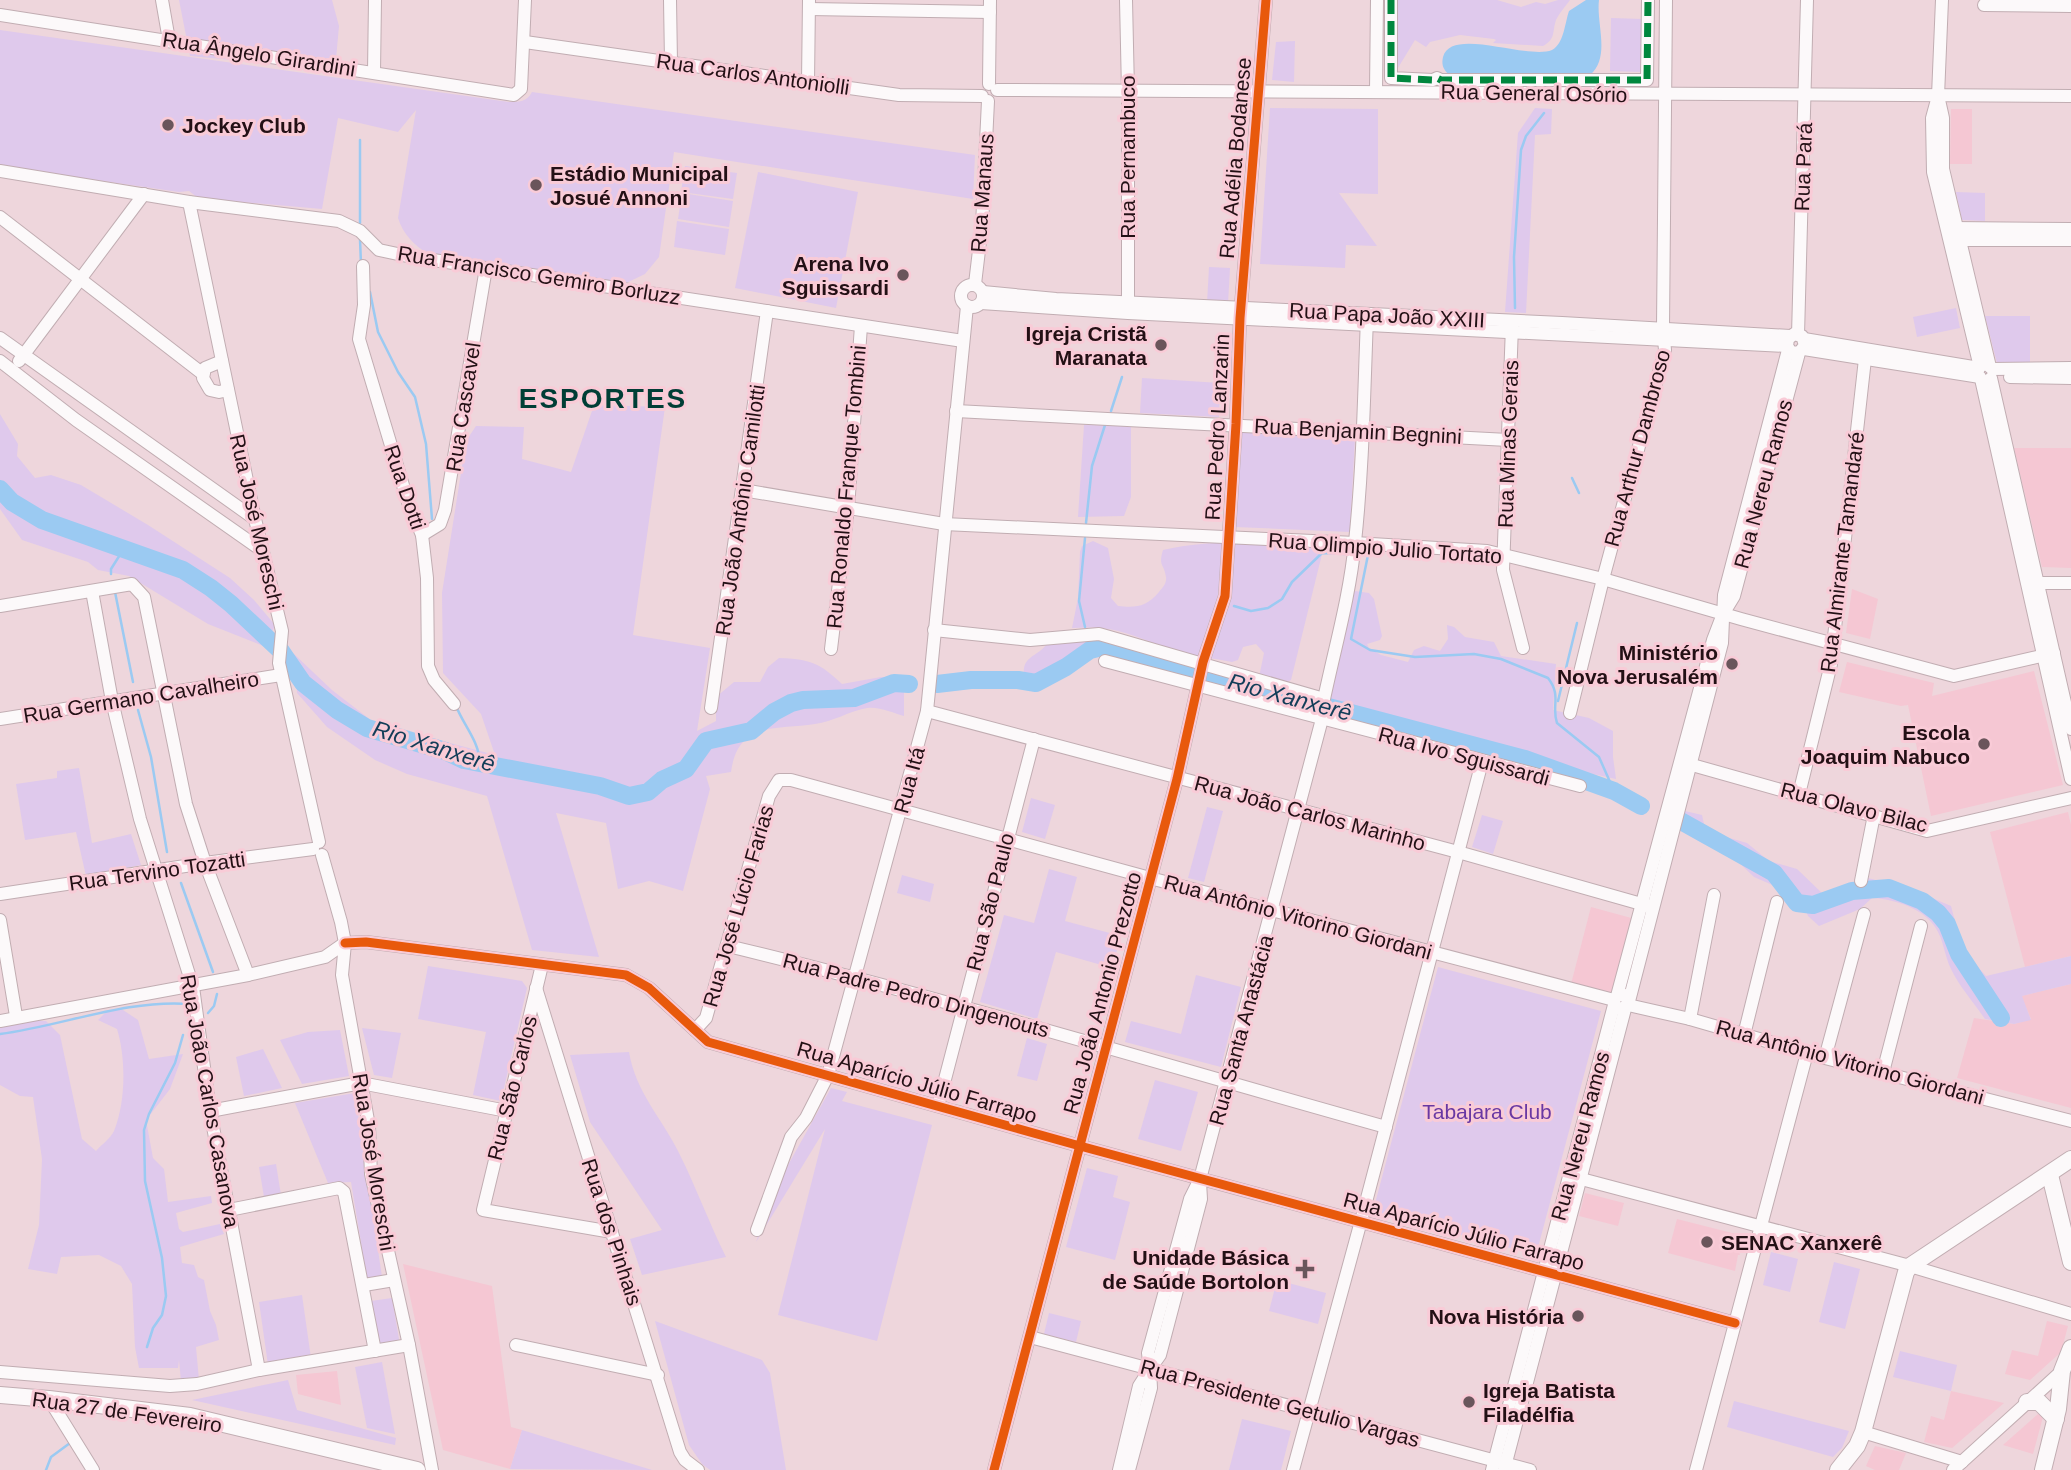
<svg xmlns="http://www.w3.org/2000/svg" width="2071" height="1470" viewBox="0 0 2071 1470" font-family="Helvetica,sans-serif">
<rect width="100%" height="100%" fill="#eed6dc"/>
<g fill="#f5c7d3">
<path d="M1951 109H1972V164H1950Z"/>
<path d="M2014 448H2071V568L2042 567Z"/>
<path d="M1852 589 1878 599 1870 639 1846 633Z"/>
<path d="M1847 662 1934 683 1932 696 2034 671 2063 785 1931 816 1908 705 1901 706 1839 692Z"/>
<path d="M2068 812 2071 825V956L2025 967 1990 832Z"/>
<path d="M1591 907 1635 919 1615 995 1571 984Z"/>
<path d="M2071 984V1108L1957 1078 1974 1018 2014 1024 2031 1019 2021 996Z"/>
<path d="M1585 1193 1624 1203 1618 1226 1579 1216Z"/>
<path d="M1677 1219 1744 1236 1739 1251 1740 1255H1738L1735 1271 1668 1253Z"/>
<path d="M403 1264 492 1286 511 1427 522 1430 510 1469 443 1450Z"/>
<path d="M2047 1321 2068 1326 2061 1352 2030 1380 2005 1374 2012 1350 2038 1356Z"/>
<path d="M337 1371 341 1405 298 1394 296 1375Z"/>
<path d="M1951 1391 2004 1403 1952 1448 1924 1442 1931 1416 1944 1420Z"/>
<path d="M2038 1414 2043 1417 2033 1454 2003 1445Z"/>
<path d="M1875 1446 1906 1453 1899 1470H1875L1866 1466Z"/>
</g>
<g fill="#dfc9ec">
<path d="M179 0H332L339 26 335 70 190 56Z"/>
<path d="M1394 0H1497L1521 7 1536 2 1545 4 1558 0H1570C1565 7 1560 12 1556 20 1552 32 1556 39 1543 46L1493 43 1496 40 1494 39 1460 35 1430 42 1426 47 1415 40 1393 76Z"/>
<path d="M1611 18 1643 19 1642 72 1610 71Z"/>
<path d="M0 30 509 102C519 102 527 102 532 92L975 155 973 199 674 152 659 257 645 274 622 285 428 254C413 244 403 234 398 218L416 110 398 132 338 118 322 209 198 198 189 191 179 192 0 166Z"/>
<path d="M1295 41 1294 82 1272 80 1276 42Z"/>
<path d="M1270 108 1378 109V194L1339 193 1377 246 1346 245 1345 268 1260 264Z"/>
<path d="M1535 108 1552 109 1551 134 1535 135 1526 313 1505 312 1518 133Z"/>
<path d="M685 166 737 173 733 199 681 192Z"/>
<path d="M758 172 858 192 836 308 735 288Z"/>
<path d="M1956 192 1985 193V221L1962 220Z"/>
<path d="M682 193 733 201 729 227 678 219Z"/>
<path d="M677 221 729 229 725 255 674 247Z"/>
<path d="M1209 267 1230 268 1228 304 1207 303Z"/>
<path d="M1956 308 1960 328 1917 337 1913 317Z"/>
<path d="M1985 316H2030V362L1997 363Z"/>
<path d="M1142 378 1220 383 1219 417 1140 413Z"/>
<path d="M594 405 665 407 633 635 710 648 697 731 716 721V697L734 682H760L768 667 779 658C810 659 820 663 842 684L881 677H904V716C894 713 878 706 867 708 849 711 833 722 815 724 776 730 738 721 731 772L706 776 710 789 683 891 649 881 618 889 606 823 556 813 599 957 532 950 487 796 407 774 375 760 327 727 297 693 294 654 332 690 372 721 397 732 435 739 495 755 481 714 443 673 442 593 466 441 476 426 524 427 522 459 571 472Z"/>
<path d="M0 414 18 444 17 456 35 478 51 475 81 485 148 525 230 578 254 600 275 625 266 647 208 624 129 576 98 570 88 562 22 540 0 509Z"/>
<path d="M1084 425 1131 426V497L1124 516 1078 517Z"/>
<path d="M1242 431 1355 437 1350 532 1235 527Z"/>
<path d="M1093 541 1108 548 1114 579 1111 598 1118 606C1136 608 1146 607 1159 592 1162 588 1167 584 1166 577 1164 563 1158 567 1163 550 1216 538 1269 543 1324 546L1291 680 1284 684 1259 677 1264 653 1256 644 1243 647 1238 660 1232 662C1211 658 1187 655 1167 648 1129 634 1114 625 1072 628L1078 598 1080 552 1082 546Z"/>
<path d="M1355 591 1369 593 1374 599 1382 636 1380 640 1367 644 1369 648 1381 655 1408 662 1414 650 1424 646 1440 651 1448 639 1447 625 1454 627 1465 637 1494 642 1501 656 1556 664 1553 710 1589 718 1613 731V757L1616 779 1593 774 1482 741 1329 704 1334 670 1352 595Z"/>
<path d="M1098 638 1045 675 1032 679 1024 675C1022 656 1036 658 1048 643Z"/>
<path d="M79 768 92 843 131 834 141 865 86 876 76 832 25 840 16 784 57 778V771Z"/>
<path d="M1031 798 1055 805 1045 839 1022 832Z"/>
<path d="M1207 807 1223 811 1204 882 1188 878Z"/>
<path d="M1685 811 1702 815 1704 824 1726 837 1747 843 1769 861 1797 869 1823 894 1868 878 1911 889 1951 906 1963 951 1986 976 2071 956V984L2022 996 2031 1020 2014 1024 1985 1019C1974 1003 1959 986 1951 969 1945 957 1944 943 1938 932 1927 909 1895 899 1872 898L1860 909 1819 926 1808 916 1800 897 1754 877 1726 850 1704 844 1680 830Z"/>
<path d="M1482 815 1503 821 1493 854 1472 847Z"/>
<path d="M1049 869 1077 877 1065 921 1121 936 1112 968 1056 952 1037 1019 980 1002 1004 915 1034 923Z"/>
<path d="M902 875 934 884 930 902 897 893Z"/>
<path d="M428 966 522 981 527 988 501 1101 473 1095 486 1032 418 1019Z"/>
<path d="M1438 967 1601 1011 1536 1255 1373 1211Z"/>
<path d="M1196 975 1241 987 1221 1067 1125 1042 1131 1021 1181 1034Z"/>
<path d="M120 1008 138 1020 149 1059 183 1054 170 1089 146 1120 153 1158 164 1169 168 1202 211 1196 212 1203 176 1213 179 1229 183 1232 220 1224 224 1234 180 1247 182 1263 194 1265 198 1277 204 1280 210 1311 216 1325 219 1340 196 1347 199 1380 181 1381 179 1360 178 1368H139L135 1347 132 1284 121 1266 99 1255 61 1257 57 1274 28 1269 39 1225 42 1159 33 1097 20 1096 0 1085V1027L32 1021H46L60 1035 82 1139 96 1151C101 1145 111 1138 114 1131 126 1102 126 1058 117 1029L98 1020 106 1012Z"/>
<path d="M362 1028 401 1033 392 1078 374 1075Z"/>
<path d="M340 1030 349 1076 302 1084 280 1040 308 1032Z"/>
<path d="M1027 1038 1047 1044 1037 1081 1017 1076Z"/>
<path d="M263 1049 282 1088 244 1096 236 1057Z"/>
<path d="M629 1052C636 1093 662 1118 679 1153 696 1187 709 1223 726 1257L642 1275 630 1239 662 1230 590 1122 570 1055Z"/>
<path d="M1155 1080 1198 1092 1181 1151 1138 1139Z"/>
<path d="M831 1088 847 1092 842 1101 932 1125 877 1341 778 1315 825 1129 756 1242 778 1183Z"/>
<path d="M355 1093 382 1277 367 1279 351 1182 328 1183 295 1103Z"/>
<path d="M276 1164 281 1195 264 1197 259 1167Z"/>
<path d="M1087 1168 1118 1176 1113 1197 1130 1202 1115 1260 1066 1247Z"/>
<path d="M1771 1252 1798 1259 1790 1292 1763 1285Z"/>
<path d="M1834 1262 1860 1269 1845 1329 1819 1322Z"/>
<path d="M1277 1280 1326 1293 1318 1324 1269 1311Z"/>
<path d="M302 1295 311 1358 268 1365 259 1302Z"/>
<path d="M392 1298 400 1345 379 1348 371 1301Z"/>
<path d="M1049 1313 1081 1321 1076 1342 1044 1334Z"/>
<path d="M655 1321 762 1360 770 1373 786 1470H710L702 1464 689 1445Z"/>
<path d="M1900 1351 1957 1365 1951 1391 1893 1377Z"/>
<path d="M382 1362 395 1434 367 1428 355 1367Z"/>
<path d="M288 1380 297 1410 396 1438 395 1445 192 1400Z"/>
<path d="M1734 1401 1849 1431 1842 1448 1833 1457 1727 1427Z"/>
<path d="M1242 1419 1291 1431 1281 1470H1229Z"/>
<path d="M522 1430 652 1470 510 1469Z"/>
</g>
<path fill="#9bcaf2" d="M1586 0H1599C1596 24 1611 57 1590 75L1450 76C1444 70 1441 66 1443 57 1451 26 1527 60 1552 50 1564 44 1565 22 1569 11Z"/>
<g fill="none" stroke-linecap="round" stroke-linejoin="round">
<g stroke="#9bcaf2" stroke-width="2.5">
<path d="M360 140V223"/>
<path d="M360 239 361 264"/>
<path d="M370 292 378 332 398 372 415 397 426 444 432 519"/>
<path d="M1515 308 1514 257 1521 150 1526 136 1544 113"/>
<path d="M1111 411 1122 377"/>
<path d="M1572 478 1579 493"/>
<path d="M1086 523 1092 466 1105 425"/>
<path d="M1085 538 1079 601 1085 627"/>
<path d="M1361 555H1368L1351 639 1370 650 1415 657 1474 654 1501 659 1548 678C1562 696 1551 706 1557 723L1599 757 1614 791"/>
<path d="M111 574V569L123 550"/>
<path d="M115 592 133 682"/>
<path d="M1234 606 1251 611 1268 608 1282 599 1292 582 1322 553 1346 554"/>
<path d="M1088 642 1090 650"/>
<path d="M1558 701 1577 623"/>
<path d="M456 706C464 726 479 741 480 763"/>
<path d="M138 710 151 757 167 852"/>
<path d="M181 883 213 972"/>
<path d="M208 1013 214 1006 217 994"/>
<path d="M0 1034C63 1026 125 999 190 1004"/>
<path d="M147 1347 153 1328 162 1315 166 1296 162 1258 145 1181 144 1130 149 1114 175 1063 183 1035"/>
<path d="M46 1470 51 1457 70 1443"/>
</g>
<g stroke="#9bcaf2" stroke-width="18">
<path d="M0 489 12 502 42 520 183 570 211 588 231 604 281 651 303 683 337 710 367 728 445 751 464 760 600 786 629 796 648 792 662 780 686 769 706 741 751 731 774 712 791 703 803 700 854 698 894 683 909 684"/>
<path d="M937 684 971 680H1018L1036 683 1066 667 1090 650 1102 647 1126 656 1140 657 1525 759 1614 791 1641 806"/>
<path d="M1679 820 1774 873 1797 903 1813 905 1852 891 1889 888 1922 901 1938 913 1947 924 1959 954 2001 1018"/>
</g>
<defs>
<g id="minor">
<path d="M162 0 169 40"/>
<path d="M670 0 671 62"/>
<path d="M1126 0 1128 91V308"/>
<path d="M1391 0V78L1433 80 1437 78 1441 80H1647L1648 0"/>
<path d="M1942 0 1938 96 1932 118 1933 172 1980 367"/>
<path d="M1984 5 2071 6"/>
<path d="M809 9 990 12"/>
<path d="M0 15 514 95 521 89 525 0"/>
<path d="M525 42 899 95 982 96"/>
<path d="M374 72 375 0"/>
<path d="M808 82 809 0"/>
<path d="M989 84 990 0"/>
<path d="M997 90 2071 96"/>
<path d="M1376 91 1377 0"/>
<path d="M1939 100 1943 118V169L1990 367"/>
<path d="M0 171 189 202 339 221 360 231 379 250 407 256 963 341"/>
<path d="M189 202 255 519 282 631 279 663 319 842"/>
<path d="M0 217 203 374"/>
<path d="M1952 228 2071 229"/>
<path d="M1953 240H2071"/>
<path d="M363 266 364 305 359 339 408 502 422 535 427 578 428 666 434 680 454 704"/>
<path d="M975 284 982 225 988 101"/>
<circle cx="972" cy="296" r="11"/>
<path d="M983 292 1056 299 1562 323 1790 336"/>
<path d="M981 303 1128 313 1787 346"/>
<path d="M1512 326 1503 570 1523 648"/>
<path d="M1798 335 1807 0"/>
<path d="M0 338 255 519"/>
<path d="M1804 339 1979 368"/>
<path d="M1804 349 1980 377"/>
<path d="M0 361 76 420 263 551"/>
<path d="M19 361 144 194"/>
<path d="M222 361 205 368 203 378 210 390 219 392 228 390"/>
<path d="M1992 369 2071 368"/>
<path d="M2010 377 2071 378"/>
<path d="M1991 378 2071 729"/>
<path d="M1981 379 2071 779"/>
<path d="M956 411 1508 440"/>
<path d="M743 490 944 524 1355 543 1487 551 1603 579 1741 619 1954 676 2054 653"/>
<path d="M422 535 440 524 445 510 486 268"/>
<path d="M2029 583H2071"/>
<path d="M92 591 112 701 140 819 193 987 210 1111 259 1370"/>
<path d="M0 606 132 584 144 597 186 804 205 863 248 975"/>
<path d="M934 630 1030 640 1099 634 1324 699C1335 647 1350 595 1355 542 1363 467 1364 393 1367 318"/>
<path d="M831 649 848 508 861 326"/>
<path d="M1105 661 1580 786"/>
<path d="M711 708 767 311"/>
<path d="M927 711 1458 852 1652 907"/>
<path d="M1570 713 1603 579 1665 350 1663 328 1666 0"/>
<path d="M0 719 281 675"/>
<path d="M1685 763 1927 831 2071 798"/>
<path d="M1799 794 1831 664 1866 350"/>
<path d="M322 855 341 922 345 943 342 975 369 1126 371 1174 409 1345 432 1470"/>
<path d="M1861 881 1874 815"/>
<path d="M0 894 205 863 313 849"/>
<path d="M0 920 16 1016"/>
<path d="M345 943 366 942 626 975 649 988 708 1042 1080 1146 1735 1323"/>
<path d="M728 946C949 999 1167 1066 1386 1127"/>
<path d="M542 965 483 1210 612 1232"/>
<path d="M536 988 680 1452 685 1460 698 1470"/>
<path d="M1617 996 1713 640 1723 614 1734 596 1799 353 1805 345 1802 336 1794 334 1788 339 1787 346 1791 352 1799 353"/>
<path d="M1628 1000 1624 995 1619 994 1614 1000V1006L1620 1009 1628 1005 1722 643 1724 595 1788 350"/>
<path d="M1628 1005 1690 1019 1825 1058 2071 1121"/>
<path d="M1690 1019 1714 895"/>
<path d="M0 1021 248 975 325 957 345 943"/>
<path d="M695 1030 706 1018 769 796 779 780H791L1150 878 1614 1000"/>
<path d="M1744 1035 1777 902"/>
<path d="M1825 1058 1864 914"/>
<path d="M1883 1072 1921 926"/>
<path d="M938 1106 1034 739"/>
<path d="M210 1111 361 1083 507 1111"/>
<path d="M1570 1176 1910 1266 2071 1314"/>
<path d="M229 1210 339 1188 344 1192 375 1351"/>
<path d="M757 1230 791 1137 806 1118 828 1075 927 711 967 306"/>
<path d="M364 1285 394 1280"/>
<path d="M1030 1337 1530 1470"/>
<path d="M516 1345 658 1375"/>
<path d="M0 1372 170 1386 197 1384 259 1370 409 1345"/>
<path d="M49 1399 93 1470"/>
<path d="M1863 1432 1962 1462"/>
<path d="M994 1470 1177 779 1203 662 1225 596 1236 424 1240 318 1266 0"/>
<path d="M1119 1470 1139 1386 1150 1369 1148 1353 1190 1199 1200 1179 1322 719"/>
<path d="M1129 1470 1151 1388 1150 1369 1160 1355 1201 1199 1200 1182"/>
<path d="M1293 1470 1361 1221 1482 762"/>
<path d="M1492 1470 1614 1005"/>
<path d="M1504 1470 1625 1009"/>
<path d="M1696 1470 1807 1053"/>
<path d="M1953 1470 2062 1371"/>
</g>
<g id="major">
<path d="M2050 1175 2071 1262"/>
<path d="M0 1395 49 1399 190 1416 417 1470"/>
<path d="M2027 1402H2039L2056 1419"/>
<path d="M1838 1470 1857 1446 1863 1432 1906 1272 1910 1266 2071 1159"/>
<path d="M2043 1470 2058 1409 2062 1371 2071 1348"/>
</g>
</defs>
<use href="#minor" stroke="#c1adb2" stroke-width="14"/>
<use href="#major" stroke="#c1adb2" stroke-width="18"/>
<use href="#minor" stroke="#fcf9fa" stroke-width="12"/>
<use href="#major" stroke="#fcf9fa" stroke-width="16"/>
<path stroke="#00873e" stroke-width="7" stroke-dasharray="14 7" stroke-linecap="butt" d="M1391 0V78L1433 80 1437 78 1441 80H1647L1648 0"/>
<defs>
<g id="cycleway">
<path d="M345 943 366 942 626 975 649 988 708 1042 1080 1146 1735 1323"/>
<path d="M994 1470 1177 779 1203 662 1225 596 1236 424 1240 318 1266 0"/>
</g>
</defs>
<use href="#cycleway" stroke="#f9cbd7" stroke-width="13"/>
<use href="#cycleway" stroke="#e8590c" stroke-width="9"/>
</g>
<g fill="#6a555b" stroke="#f9cbd7" stroke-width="2.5">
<circle cx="168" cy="125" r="7"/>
<circle cx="536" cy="185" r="7"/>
<circle cx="903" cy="275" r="7"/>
<circle cx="1161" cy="345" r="7"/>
<circle cx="1732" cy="664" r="7"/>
<circle cx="1984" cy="744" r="7"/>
<circle cx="1707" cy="1242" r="7"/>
<path d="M1301.5 1258.5h7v7h7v7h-7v7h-7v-7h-7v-7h7z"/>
<circle cx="1578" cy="1316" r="7"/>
<circle cx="1469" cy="1402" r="7"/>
</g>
<g text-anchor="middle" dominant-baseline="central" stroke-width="6" stroke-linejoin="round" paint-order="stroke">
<g font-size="21" fill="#231015" stroke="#f9cbd7">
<text transform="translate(259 54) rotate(9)">Rua Ângelo Girardini</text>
<text transform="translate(753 74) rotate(8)">Rua Carlos Antoniolli</text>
<text transform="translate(1534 93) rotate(1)">Rua General Osório</text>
<text transform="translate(1127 157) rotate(-90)">Rua Pernambuco</text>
<text transform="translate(1235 158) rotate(-85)">Rua Adélia Bodanese</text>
<text transform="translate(1803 167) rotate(-88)">Rua Pará</text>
<text transform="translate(982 193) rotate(-86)">Rua Manaus</text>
<text transform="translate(539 275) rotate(9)">Rua Francisco Gemiro Borluzz</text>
<text transform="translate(1387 315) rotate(3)">Rua Papa João XXIII</text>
<text transform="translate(463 407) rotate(-81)">Rua Cascavel</text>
<text transform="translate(1217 427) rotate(-87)">Rua Pedro Lanzarin</text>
<text transform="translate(1358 431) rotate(3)">Rua Benjamin Begnini</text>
<text transform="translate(1508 444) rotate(-88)">Rua Minas Gerais</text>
<text transform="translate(1637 448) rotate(-75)">Rua Arthur Dambroso</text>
<text transform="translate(1763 484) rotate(-75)">Rua Nereu Ramos</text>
<text transform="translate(405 487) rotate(71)">Rua Dotti</text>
<text transform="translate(846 487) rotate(-85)">Rua Ronaldo Franque Tombini</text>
<text transform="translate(740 510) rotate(-82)">Rua João Antônio Camilotti</text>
<text transform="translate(257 522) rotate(77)">Rua José Moreschi</text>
<text transform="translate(1385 548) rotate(4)">Rua Olimpio Julio Tortato</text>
<text transform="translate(1842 552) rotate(-83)">Rua Almirante Tamandaré</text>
<text transform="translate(141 697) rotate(-9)">Rua Germano Cavalheiro</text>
<text transform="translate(1464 756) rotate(15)">Rua Ivo Sguissardi</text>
<text transform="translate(909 780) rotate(-75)">Rua Itá</text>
<text transform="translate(1854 807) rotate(14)">Rua Olavo Bilac</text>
<text transform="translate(1310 813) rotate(15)">Rua João Carlos Marinho</text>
<text transform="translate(157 871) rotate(-8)">Rua Tervino Tozatti</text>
<text transform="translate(990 902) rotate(-76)">Rua São Paulo</text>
<text transform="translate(738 906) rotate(-74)">Rua José Lúcio Farias</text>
<text transform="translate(1298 917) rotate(15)">Rua Antônio Vitorino Giordani</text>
<text transform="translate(1102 993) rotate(-75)">Rua João Antonio Prezotto</text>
<text transform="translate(916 995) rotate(15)">Rua Padre Pedro Dingenouts</text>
<text transform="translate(1241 1030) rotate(-75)">Rua Santa Anastácia</text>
<text transform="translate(1850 1062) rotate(15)">Rua Antônio Vitorino Giordani</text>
<text transform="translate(917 1082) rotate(16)">Rua Aparício Júlio Farrapo</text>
<text transform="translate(512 1088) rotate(-76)">Rua São Carlos</text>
<text transform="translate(210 1101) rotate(80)">Rua João Carlos Casanova</text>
<text transform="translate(1580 1136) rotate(-75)">Rua Nereu Ramos</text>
<text transform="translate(374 1162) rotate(81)">Rua José Moreschi</text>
<text transform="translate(1464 1231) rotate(15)">Rua Aparício Júlio Farrapo</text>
<text transform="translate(612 1232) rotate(72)">Rua dos Pinhais</text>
<text transform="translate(1280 1403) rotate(15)">Rua Presidente Getulio Vargas</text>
<text transform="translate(127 1412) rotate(8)">Rua 27 de Fevereiro</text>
</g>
<g font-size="21" font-weight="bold" fill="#231015" stroke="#f9cbd7" text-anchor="end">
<text x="182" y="125" text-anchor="start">Jockey Club</text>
<text x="550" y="173" text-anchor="start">Estádio Municipal<tspan x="550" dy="24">Josué Annoni</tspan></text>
<text x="889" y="263">Arena Ivo<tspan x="889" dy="24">Sguissardi</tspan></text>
<text x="1147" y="333">Igreja Cristã<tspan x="1147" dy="24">Maranata</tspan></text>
<text x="1718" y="652">Ministério<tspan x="1718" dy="24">Nova Jerusalém</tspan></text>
<text x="1970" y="732">Escola<tspan x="1970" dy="24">Joaquim Nabuco</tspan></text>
<text x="1721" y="1242" text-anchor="start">SENAC Xanxerê</text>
<text x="1289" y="1257">Unidade Básica<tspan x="1289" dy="24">de Saúde Bortolon</tspan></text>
<text x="1564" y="1316">Nova História</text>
<text x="1483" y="1390" text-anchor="start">Igreja Batista<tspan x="1483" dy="24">Filadélfia</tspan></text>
</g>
<g font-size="21" fill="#6938a3" stroke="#f9cbd7">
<text x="1487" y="1111">Tabajara Club</text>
</g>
<g font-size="23" font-style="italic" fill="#123d58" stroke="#f9cbd7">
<text transform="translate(1290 697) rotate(15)">Rio Xanxerê</text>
<text transform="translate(434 746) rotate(17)">Rio Xanxerê</text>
</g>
<g font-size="28" font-weight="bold" letter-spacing="2" fill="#003e36" stroke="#f9cbd7">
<text x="603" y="398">ESPORTES</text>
</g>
</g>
</svg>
